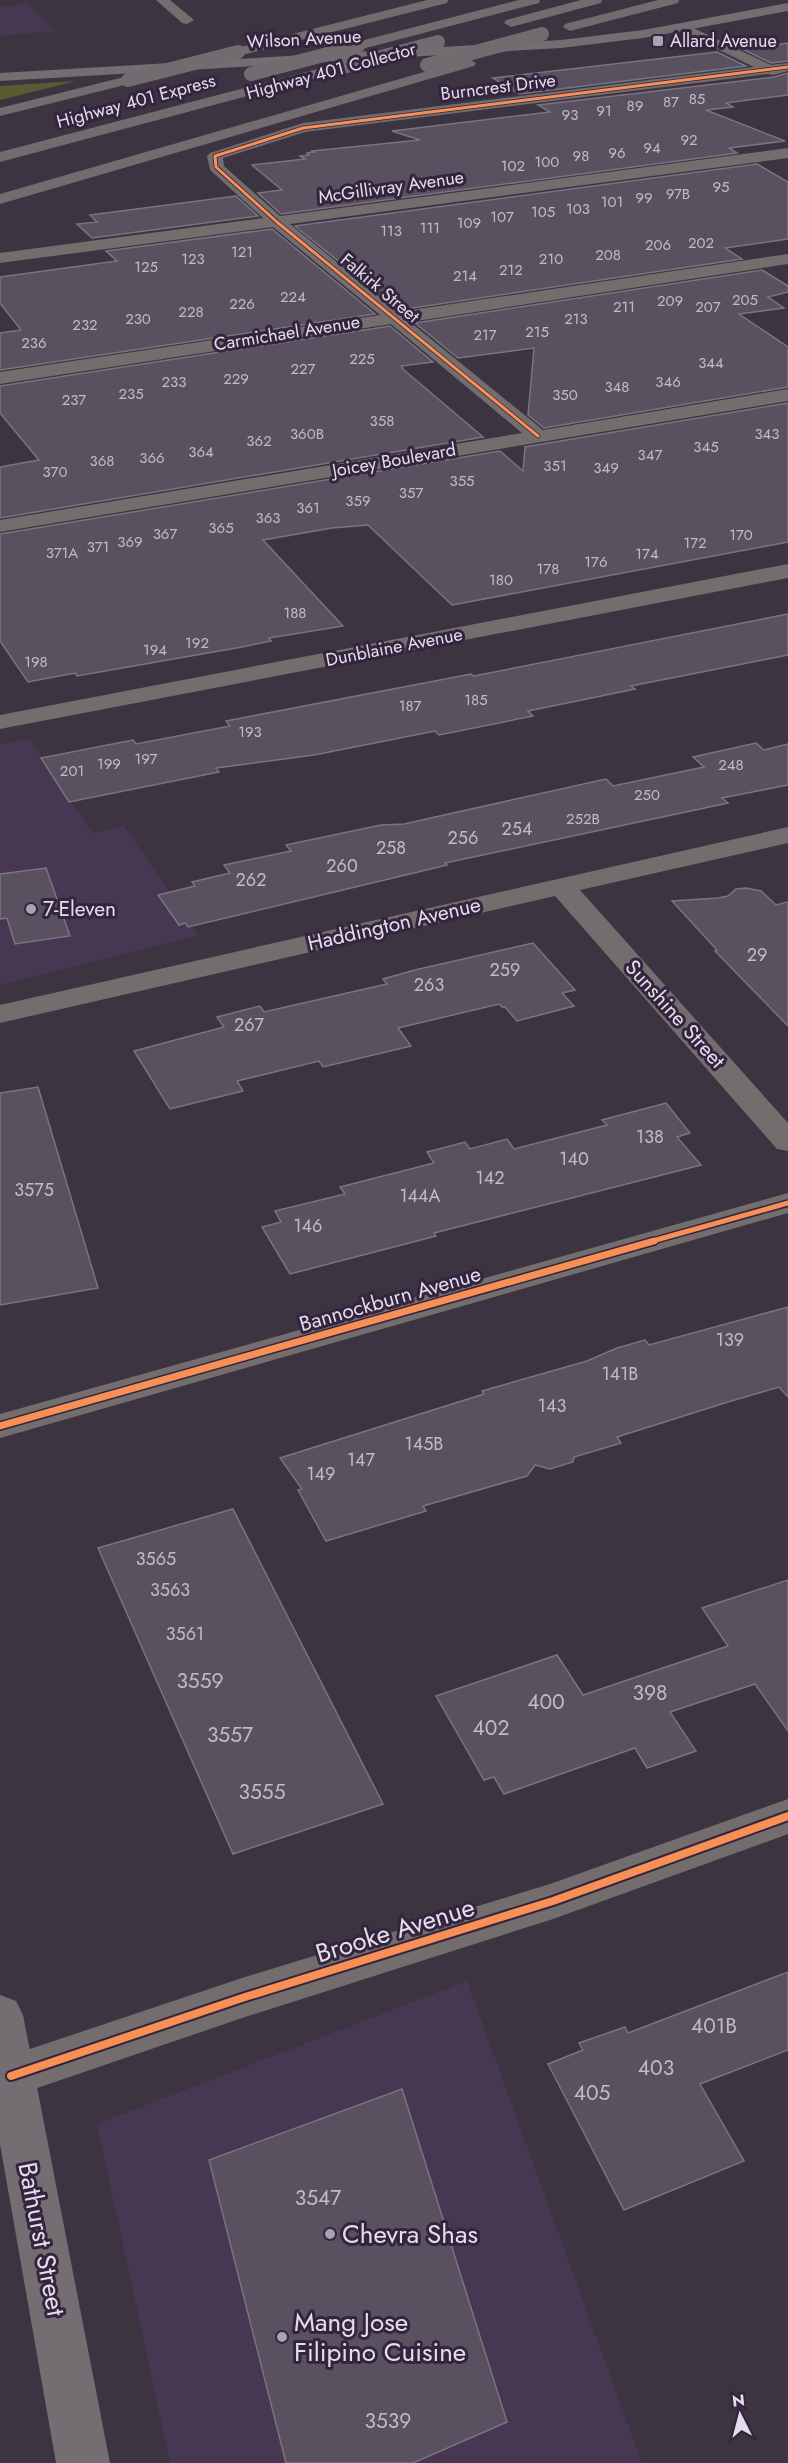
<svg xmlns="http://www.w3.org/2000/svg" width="788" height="2463" viewBox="0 0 788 2463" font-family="Jost,sans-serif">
<rect width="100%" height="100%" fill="#3c3541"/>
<g fill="#473752">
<path d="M28 4 54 31 0 36V7Z"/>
<path d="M29 739 92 833 124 826 199 935 0 985V744Z"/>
<path d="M467 1981 642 2463H170L97 2124Z"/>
</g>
<path fill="#595b33" d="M76 81 0 100V86Z"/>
<g fill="#595060" stroke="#7b747f" stroke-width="1.5">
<path d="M788 43V61L771 63 742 49Z"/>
<path d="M717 52 746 66 519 94 493 78Z"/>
<path d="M788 73V95L726 103 733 107 706 110 785 141 729 148 737 153 281 214 258 193 282 190 252 165 305 159 300 156 309 155 307 153 314 152 312 151 420 140 392 131 550 112 538 105 774 77Z"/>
<path d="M757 164 788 182V239L725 248 742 259 399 310 295 226Z"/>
<path d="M236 196 258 216 92 238 77 224 97 222 90 215Z"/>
<path d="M272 229 375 314 0 370V333L21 330 0 303V277L117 261 106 251Z"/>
<path d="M762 270 788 286V292L768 297 784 308 739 314 788 347V387L544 428 528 415 534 348 458 358 415 323Z"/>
<path d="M390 326 433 362 401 366 404 370 483 437 0 518V467L39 460 0 413V386Z"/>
<path d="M788 403V542L452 605 368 525 332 528 263 540 343 626 269 638 271 641 242 647 77 676 75 673 28 682 0 641V534L500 451 523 471 525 447Z"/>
<path d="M788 614V655L631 686 635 689 528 711 533 716 439 735 435 731 314 755 216 768 219 772 69 802 41 758 133 740 136 744 230 726 226 721 471 674 474 676Z"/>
<path d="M756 743 764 750 788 744V785L722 798 728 803 445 863 447 865 188 927 185 923 179 925 158 895 195 886 192 882 230 873 224 865 291 851 286 845 381 825 404 824 606 779 613 786 704 767 693 757Z"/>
<path d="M46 868 70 936 15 944 7 918 0 919V874Z"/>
<path d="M746 888 761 891 776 905 788 902V1026L715 951 717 950 672 901 718 898 728 896 736 889Z"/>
<path d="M533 943 575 990 562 993 574 1006 517 1021 505 1007H502L499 1004 398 1028 411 1046 323 1067 319 1061 237 1081 243 1091 170 1109 134 1051 224 1027 217 1017 260 1006 264 1012 277 1009 387 984 383 979 415 970Z"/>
<path d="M38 1087 98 1288 0 1305V1093Z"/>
<path d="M666 1103 690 1133 677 1137 701 1165 434 1233 436 1236 290 1274 262 1227 281 1222 275 1211 345 1194 340 1187 434 1163 427 1152 465 1142 470 1149 507 1139 514 1149 607 1125 602 1120Z"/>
<path d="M788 1307V1397L779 1387 728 1402 617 1437 621 1443 574 1457 573 1462 550 1469 535 1465 527 1476 423 1506 426 1511 326 1541 298 1490 302 1489 280 1458 484 1394 482 1391 587 1361 617 1348 645 1340 649 1345Z"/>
<path d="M233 1509 383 1804 233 1854 98 1548Z"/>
<path d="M788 1580V1731L755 1684 670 1712 696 1751 647 1768 635 1748 504 1794 494 1777 484 1780 436 1696 557 1655 583 1695 728 1646 702 1608Z"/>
<path d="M788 1972V2050L700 2084 744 2161 624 2210 548 2064 583 2050 579 2043 625 2027 628 2033Z"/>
<path d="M402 2089 507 2422 413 2463H286L209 2160Z"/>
</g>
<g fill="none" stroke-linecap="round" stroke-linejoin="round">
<g fill="#736d6e" fill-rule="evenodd">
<path d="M156 0H170L194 20 187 24 182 23Z"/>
<path d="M683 23 771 65 788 63V71L773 75 768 74 305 132 223 158 224 166 280 216 788 148V158L290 224 398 312 788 254V264L410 322 543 430 788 389V401L0 532V520L522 433 391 324 0 384V372L380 315 273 227 0 263V253L263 218 210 170 207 156 210 153 303 123 754 67 678 30 676 27Z"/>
<path d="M788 564V578L0 729V715Z"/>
<path d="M788 827V843L580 890 788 1123V1151L777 1149 555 896 0 1023V1005Z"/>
<path d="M788 1193V1213L0 1438V1414Z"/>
<path d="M788 1799V1834L553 1919 245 2017 11 2097 0 2093V2059L245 1977 550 1884Z"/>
</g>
<g fill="#746d71" fill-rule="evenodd">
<path d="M788 3V11L643 38 561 48 0 81V73L561 40 643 30Z"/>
<path d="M0 1995 16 2001 23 2015 110 2463H56L0 2144Z"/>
</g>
<g fill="#726b70" fill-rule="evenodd">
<path d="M427 0H448L447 3 238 56 231 52 233 49Z"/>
<path d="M519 0H540L539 3 358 50 351 46 353 43Z"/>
<path d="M581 0H602L601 3 511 27 504 23 506 20Z"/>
<path d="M658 0H679L678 3 570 31 563 27 565 24Z"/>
<path d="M469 59 476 63 474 66 0 204V194Z"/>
<path d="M333 65 338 66 340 69 338 72 0 162V152Z"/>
<path d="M128 76 133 77 135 80 133 83 0 116V108Z"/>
</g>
<g stroke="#726b70" stroke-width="14">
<path d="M427 65 542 34"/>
<path d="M335 69 438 42"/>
<path d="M251 74 358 46"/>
<path d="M128 80 238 52"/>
</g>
<defs>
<path id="cycleway-far3" d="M538 436 277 222 216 167 215 156 303 128 788 67"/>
<path id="cycleway-far2" d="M649 1242 788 1203"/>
<path id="cycleway-far1" d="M0 1426 654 1241"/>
<path id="cycleway" d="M11 2076 245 1997 553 1901 788 1816"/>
</defs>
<use href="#cycleway-far3" stroke="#33253d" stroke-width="4.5"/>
<use href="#cycleway-far2" stroke="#33253d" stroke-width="8"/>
<use href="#cycleway-far1" stroke="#33253d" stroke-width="10"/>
<use href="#cycleway" stroke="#33253d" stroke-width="12"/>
<use href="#cycleway-far3" stroke="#f78f57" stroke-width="3"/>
<use href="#cycleway-far2" stroke="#f78f57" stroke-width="5"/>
<use href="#cycleway-far1" stroke="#f78f57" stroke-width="7"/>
<use href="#cycleway" stroke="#f78f57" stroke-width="8"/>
</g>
<g fill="#aaa2b0" stroke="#33253d" stroke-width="2">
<rect x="652" y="35" width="12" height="12" rx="3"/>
<circle cx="31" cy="909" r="6"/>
<circle cx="330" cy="2234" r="6"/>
<circle cx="282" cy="2337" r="6"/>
</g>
<g text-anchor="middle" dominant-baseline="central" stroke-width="6" stroke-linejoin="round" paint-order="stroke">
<g font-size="15" fill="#c2b9c9">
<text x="697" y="99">85</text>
<text x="671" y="102">87</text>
<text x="635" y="106">89</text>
<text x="604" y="111">91</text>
<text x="570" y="115">93</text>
<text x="689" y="140">92</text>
<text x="652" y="148">94</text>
<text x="617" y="153">96</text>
<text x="581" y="156">98</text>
<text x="547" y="162">100</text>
<text x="513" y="166">102</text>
<text x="721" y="187">95</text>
<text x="678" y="194">97B</text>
<text x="644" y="198">99</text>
<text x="612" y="202">101</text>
<text x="578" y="209">103</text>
<text x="543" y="212">105</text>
<text x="502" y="217">107</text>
<text x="469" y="223">109</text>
<text x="430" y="228">111</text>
<text x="391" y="231">113</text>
<text x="701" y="243">202</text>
<text x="658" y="245">206</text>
<text x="242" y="252">121</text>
<text x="608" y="255">208</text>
<text x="193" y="259">123</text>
<text x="551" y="259">210</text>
<text x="146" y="267">125</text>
<text x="511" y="270">212</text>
<text x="465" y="276">214</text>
<text x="293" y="297">224</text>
<text x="745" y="300">205</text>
<text x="670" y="301">209</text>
<text x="242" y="304">226</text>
<text x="624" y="307">211</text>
<text x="708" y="307">207</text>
<text x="191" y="312">228</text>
<text x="138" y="319">230</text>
<text x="576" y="319">213</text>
<text x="85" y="325">232</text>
<text x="537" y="332">215</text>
<text x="485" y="335">217</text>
<text x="34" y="343">236</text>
<text x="362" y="359">225</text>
<text x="711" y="363">344</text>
<text x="303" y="369">227</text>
<text x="236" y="379">229</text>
<text x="174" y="382">233</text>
<text x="668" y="382">346</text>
<text x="617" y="387">348</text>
<text x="131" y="394">235</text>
<text x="565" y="395">350</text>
<text x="74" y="400">237</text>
<text x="382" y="421">358</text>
<text x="307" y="434">360B</text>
<text x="767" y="434">343</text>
<text x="259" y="441">362</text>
<text x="706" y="447">345</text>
<text x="201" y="452">364</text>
<text x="650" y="455">347</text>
<text x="152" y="458">366</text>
<text x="102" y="461">368</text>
<text x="555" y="466">351</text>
<text x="606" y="468">349</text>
<text x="55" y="472">370</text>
<text x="462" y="481">355</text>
<text x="411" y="493">357</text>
<text x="358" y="501">359</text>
<text x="308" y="508">361</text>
<text x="268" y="518">363</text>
<text x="221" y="528">365</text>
<text x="165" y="534">367</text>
<text x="741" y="535">170</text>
<text x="130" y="542">369</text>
<text x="695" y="543">172</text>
<text x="98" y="547">371</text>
<text x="62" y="553">371A</text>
<text x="647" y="554">174</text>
<text x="596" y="562">176</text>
<text x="548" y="569">178</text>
<text x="501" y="580">180</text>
<text x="295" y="613">188</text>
<text x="197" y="643">192</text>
<text x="155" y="650">194</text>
<text x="36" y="662">198</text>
<text x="476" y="700">185</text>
<text x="410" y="706">187</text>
<text x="250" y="732">193</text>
<text x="146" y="759">197</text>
<text x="109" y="764">199</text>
<text x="731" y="765">248</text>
<text x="72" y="771">201</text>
<text x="647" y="795">250</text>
<text x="583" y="819">252B</text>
</g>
<g font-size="18" fill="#e5dcec" stroke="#33253d">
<text transform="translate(304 39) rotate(-3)">Wilson Avenue</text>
<text transform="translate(331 71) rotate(-15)">Highway 401 Collector</text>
<text transform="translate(498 87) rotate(-7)">Burncrest Drive</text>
<text transform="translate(136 101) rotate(-15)">Highway 401 Express</text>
<text transform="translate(391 187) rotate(-8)">McGillivray Avenue</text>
<text transform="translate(380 288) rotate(40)">Falkirk Street</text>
<text transform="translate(287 333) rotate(-9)">Carmichael Avenue</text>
<text transform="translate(394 460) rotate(-10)">Joicey Boulevard</text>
<text transform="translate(394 647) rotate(-11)">Dunblaine Avenue</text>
</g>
<g font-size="18" fill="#e5dcec" stroke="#33253d" text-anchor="start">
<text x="670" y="41">Allard Avenue</text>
</g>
<g font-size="18" fill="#c2b9c9">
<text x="517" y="829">254</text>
<text x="463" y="838">256</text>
<text x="391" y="848">258</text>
<text x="342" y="866">260</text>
<text x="251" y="880">262</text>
<text x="757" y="955">29</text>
<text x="505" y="970">259</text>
<text x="429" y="985">263</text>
<text x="249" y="1025">267</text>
<text x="650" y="1137">138</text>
<text x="574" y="1159">140</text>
<text x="490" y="1178">142</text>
<text x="34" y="1190">3575</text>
<text x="420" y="1196">144A</text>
<text x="308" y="1226">146</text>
<text x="730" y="1340">139</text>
<text x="620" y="1374">141B</text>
<text x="552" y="1406">143</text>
<text x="424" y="1444">145B</text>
<text x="361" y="1460">147</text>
<text x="321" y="1474">149</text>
<text x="156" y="1559">3565</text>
<text x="170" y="1590">3563</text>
<text x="185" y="1634">3561</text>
</g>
<g font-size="21" fill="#e5dcec" stroke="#33253d" text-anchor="start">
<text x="43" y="909">7-Eleven</text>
</g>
<g font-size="21" fill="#e5dcec" stroke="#33253d">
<text transform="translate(394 924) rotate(-13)">Haddington Avenue</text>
<text transform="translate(675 1014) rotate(48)">Sunshine Street</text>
<text transform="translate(390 1299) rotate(-16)">Bannockburn Avenue</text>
</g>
<g font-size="21" fill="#c2b9c9">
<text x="200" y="1681">3559</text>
<text x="650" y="1693">398</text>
<text x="546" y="1702">400</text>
<text x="491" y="1728">402</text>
<text x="230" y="1735">3557</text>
<text x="262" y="1792">3555</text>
<text x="714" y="2026">401B</text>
<text x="656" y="2068">403</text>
<text x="592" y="2093">405</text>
<text x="318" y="2198">3547</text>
<text x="388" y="2421">3539</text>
</g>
<g font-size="26" fill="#e5dcec" stroke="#33253d">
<text transform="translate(395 1930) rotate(-17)">Brooke Avenue</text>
<text transform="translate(42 2239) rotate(79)">Bathurst Street</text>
</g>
<g font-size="26" fill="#e5dcec" stroke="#33253d" text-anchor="start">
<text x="342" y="2234">Chevra Shas</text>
<text x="294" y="2322">Mang Jose<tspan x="294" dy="30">Filipino Cuisine</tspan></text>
</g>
</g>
<g transform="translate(740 2415) rotate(354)" stroke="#33253d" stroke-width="4.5" paint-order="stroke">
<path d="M0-4.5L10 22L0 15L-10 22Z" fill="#e5dcec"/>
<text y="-9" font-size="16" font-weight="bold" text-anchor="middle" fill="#e5dcec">N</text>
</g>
</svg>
